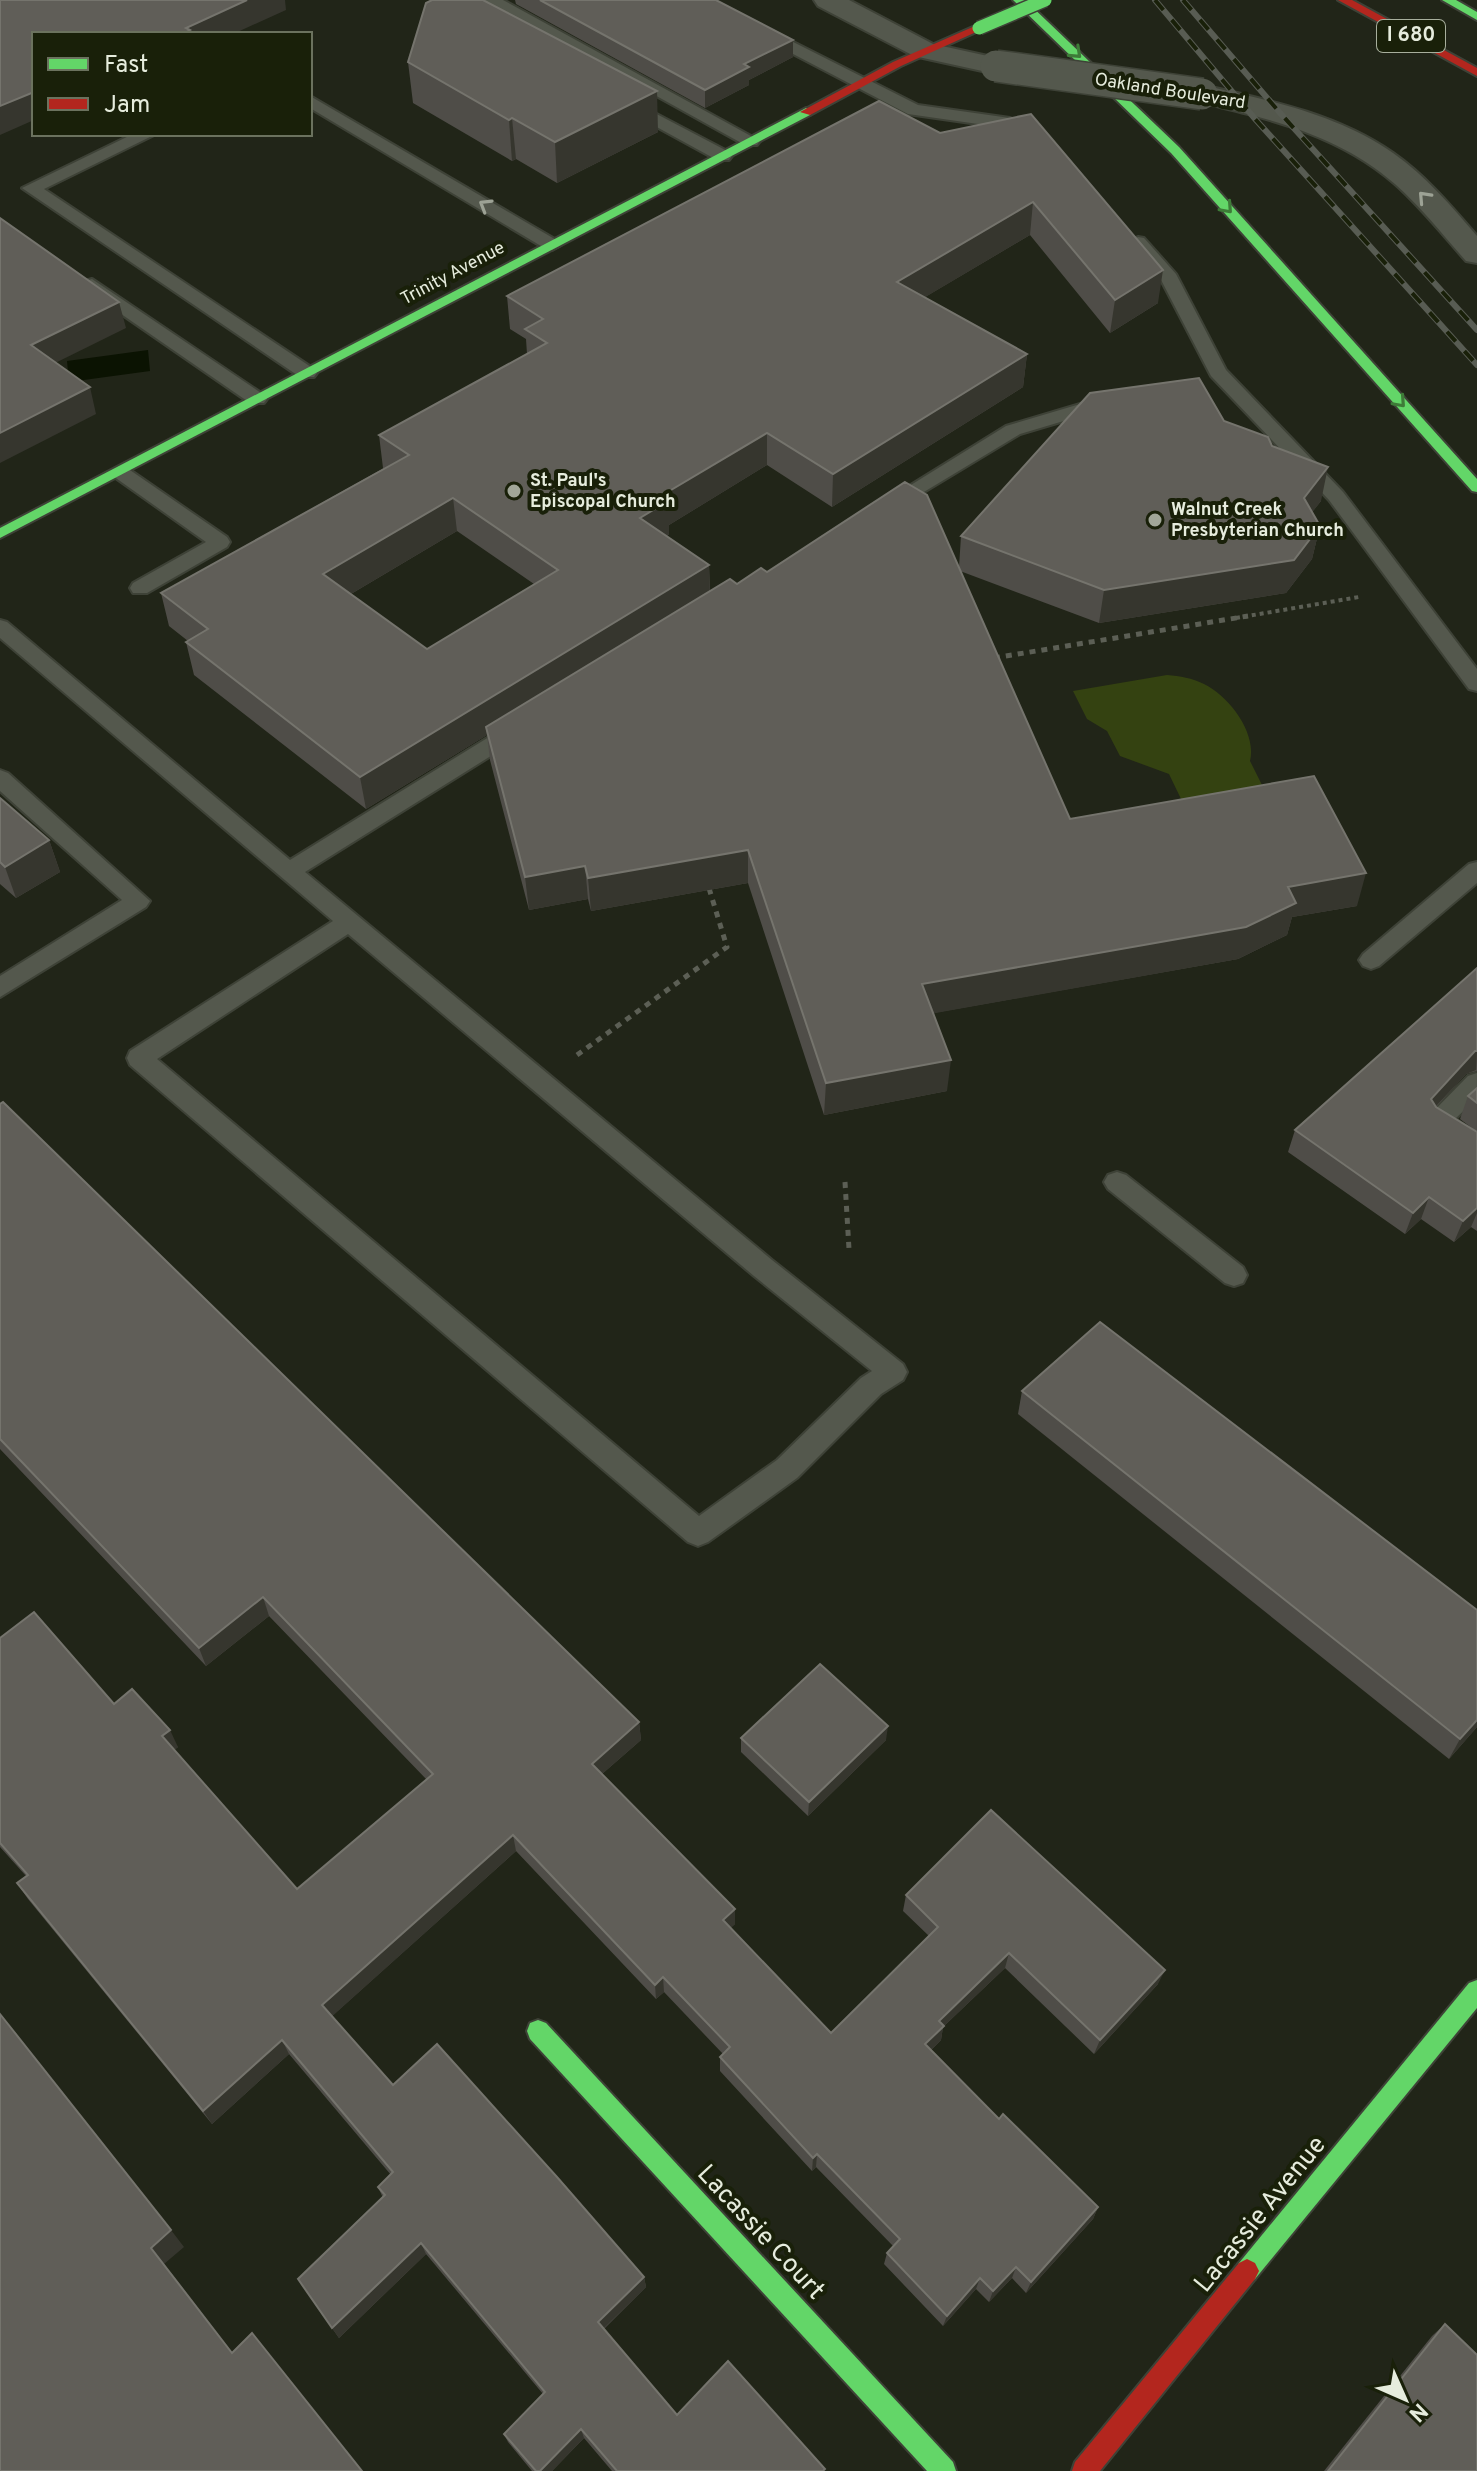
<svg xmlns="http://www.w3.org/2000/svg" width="1477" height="2471" viewBox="0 0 1477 2471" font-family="Overpass,sans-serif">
<rect width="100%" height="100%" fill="#212518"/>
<path fill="#344211" d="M1167 675C1180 676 1192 678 1204 684 1229 696 1257 733 1250 761L1277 815 1195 828 1169 774 1120 756 1107 731 1087 719 1073 691Z"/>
<path fill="#0b1302" d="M148 350 150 371 69 382 67 361Z"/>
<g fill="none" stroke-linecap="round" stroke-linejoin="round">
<defs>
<g id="lane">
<path d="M483 0H503L760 141 757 145H745Z"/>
<path d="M690 0H710L918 105 1010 118 1038 131 1029 136 1006 128 908 114Z"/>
<path d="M310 96 558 241 561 245 552 250 546 249 310 108Z"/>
<path d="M628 99 729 152 732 156 729 160H717L622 108 620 104Z"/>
<path d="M133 134H156L44 189 314 369 317 373 314 377H300L22 188Z"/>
<path d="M1138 237 1144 238 1176 274 1226 370 1343 492 1477 669V691L1469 689 1329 500 1211 376 1159 276 1129 242Z"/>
<path d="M92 279 264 395 267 399 264 403H250L85 289 83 285 85 281Z"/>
<path d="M1107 396 1114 398 1117 402 1114 406 1020 434 894 510H880L877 506 1006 426Z"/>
<path d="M120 466 127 468 227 537 230 542 227 547 147 593H133L130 588 133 583 206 542 113 476 110 472Z"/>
<path d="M0 620 7 622 290 860 510 724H526L529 729 526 734 305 872 772 1260 903 1364 907 1372 903 1380 881 1394 797 1478 708 1542 698 1546 688 1542 130 1065 127 1058 130 1051 333 921 0 638ZM348 934 754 1276 872 1371 861 1378 777 1460 699 1516 157 1059Z"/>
<path d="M0 770 8 773 150 901 146 907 0 997V976L122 900 0 791Z"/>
<path d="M1477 862V883L1379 966 1371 969 1363 966 1359 960 1363 954 1469 864Z"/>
<path d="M1477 1073V1098L1455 1119 1477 1134V1157L1429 1127 1425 1120 1468 1076Z"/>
<path d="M1117 1172 1126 1175 1243 1267 1247 1275 1243 1283 1234 1286 1225 1283 1108 1189 1104 1182 1108 1175Z"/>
</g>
<g id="street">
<path d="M814 0H849L933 44 1006 60 1010 66 1006 72 996 74 914 56 818 6Z"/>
<path d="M1202 85C1268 100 1337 114 1393 153 1426 176 1451 206 1477 236V263L1466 261C1443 235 1421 207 1395 184 1337 133 1265 118 1192 100L1188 94 1192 88Z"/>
</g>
<g id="fast">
<path d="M1013 0H1025L1179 147 1477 479V492L1472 491 1171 153Z"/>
<path d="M1442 0H1456L1477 12V20Z"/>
<path d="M806 108 812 112 810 115 0 538V528Z"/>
<path d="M1477 1980V2008L1255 2279 1247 2283 1239 2279 1235 2271 1239 2263 1469 1983Z"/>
<path d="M538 2020 546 2023 953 2462 956 2471H927L530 2039 527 2031 530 2023Z"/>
</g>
<g id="jam">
<path d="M1338 0H1352L1477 68V76Z"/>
<path d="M975 26 985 28 901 66 810 115 800 112 893 62Z"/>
<path d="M1247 2259 1255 2263 1259 2271 1255 2279 1100 2471H1072L1075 2462 1239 2263Z"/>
</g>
</defs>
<use href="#lane" stroke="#3e4237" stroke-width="4"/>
<use href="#street" stroke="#3e4237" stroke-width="4"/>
<use href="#fast" stroke="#3e4237" stroke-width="4"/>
<use href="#jam" stroke="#3e4237" stroke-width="4"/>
<path stroke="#5c5f55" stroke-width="4" stroke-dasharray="4 4" stroke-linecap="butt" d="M1236 618 1359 597"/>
<g stroke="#5c5f55" stroke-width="5" stroke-dasharray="6 6" stroke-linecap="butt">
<path d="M994 658 1248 616"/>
<path d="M577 1055 727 947 708 885"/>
<path d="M845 1182 849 1249"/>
</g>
<use href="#lane" fill="#54584d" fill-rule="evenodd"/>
<use href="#street" fill="#54584d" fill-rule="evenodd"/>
<use href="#fast" fill="#63d668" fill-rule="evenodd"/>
<use href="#jam" fill="#b3261e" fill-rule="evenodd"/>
<defs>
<g id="rail">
<path d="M1155 0 1256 120 1477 365"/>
<path d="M1183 0 1281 114 1477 330"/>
</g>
</defs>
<use href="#rail" stroke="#585c53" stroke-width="6"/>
<use href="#rail" stroke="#192009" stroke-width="4" stroke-dasharray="13" stroke-linecap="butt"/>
<defs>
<path id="street-bridge" d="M996 66 1202 94"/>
<path id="fast-bridge" d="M979 28 1045 0"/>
</defs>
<use href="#street-bridge" stroke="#3e4237" stroke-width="34" stroke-linecap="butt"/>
<use href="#fast-bridge" stroke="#3e4237" stroke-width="16" stroke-linecap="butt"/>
<use href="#street-bridge" stroke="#54584d" stroke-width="31"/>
<use href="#fast-bridge" stroke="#63d668" stroke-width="13"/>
</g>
<g fill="#4f4d48" fill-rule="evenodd">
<path d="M515 0H716L793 57 749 80V85L705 108 516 4Z"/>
<path d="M408 62 658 132 557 183 516 159 512 161 413 103Z"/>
<path d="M1031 114 1158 303 1110 333 1030 235 925 297 1027 354 1023 387 832 507 767 465 669 525V534L667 536 709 565 710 591 737 584 767 572 959 567 961 536 1224 421 1272 446 1321 501 1312 512 1320 526 1312 559 1286 593 1099 623 960 571 1070 819 1357 906 1292 917 1287 935 1238 959 933 1013 947 1091 824 1115 748 883 591 911 588 899 529 910 490 760 487 735 366 809 194 675 186 642 188 641 169 626 161 593 384 468H383L379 435 527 354 526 339 510 329 507 296 940 133ZM457 531 534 584 427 649 351 594Z"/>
<path d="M0 798 49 840 60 872 16 898 0 884Z"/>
<path d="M1477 968V1071L1466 1074 1436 1107 1477 1132V1231L1471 1227 1454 1242 1421 1219 1405 1234 1288 1152 1295 1130Z"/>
<path d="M1477 1088V1132L1460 1119 1468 1096Z"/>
<path d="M0 1104 639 1722 641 1740 602 1774 735 1909V1924L730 1928 831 2033 929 1936 903 1911 906 1895 1158 1984 1094 2054 1005 1968 943 2027 941 2040 931 2050 999 2119 1098 2207 1093 2219 1026 2293 1012 2278 989 2302 976 2289 943 2326 884 2264 887 2253 893 2246 816 2167 812 2171 720 2071V2057L723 2054 664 1992 656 1999 516 1851 332 2016 393 2085 644 2277 646 2287 604 2329 677 2415 824 2471H612L584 2438 552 2471H532L508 2442 504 2434 543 2394 426 2254 339 2338 298 2279 383 2198 378 2187 391 2175 289 2054 212 2124 28 1899 17 1883 26 1876 0 1847V1638L114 1704 178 1747 174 1750 297 1889 427 1780 269 1616 206 1666 0 1449Z"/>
<path d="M1022 1391 1477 1727 1449 1759 1018 1414Z"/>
<path d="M741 1738 886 1740 808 1816 741 1752Z"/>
<path d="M1445 2324 1477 2471H1324L1432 2336Z"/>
</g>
<g fill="#36362e">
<path d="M247 0H285L286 10 233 34H183L186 28Z"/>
<path d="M793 40V57L749 80V85L705 108V90L744 64Z"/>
<path d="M657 91 658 132 557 183 555 142Z"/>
<path d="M34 92V120L0 135V106Z"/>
<path d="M512 118 516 159 512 161 509 120Z"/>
<path d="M1033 202 1030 235 895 315 897 282Z"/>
<path d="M1163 270 1158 303 1110 333 1115 300Z"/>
<path d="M119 302 126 328 39 371 31 345Z"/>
<path d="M1027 354 1023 387 832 507 833 474Z"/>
<path d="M90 387 96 414 0 463V433Z"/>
<path d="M767 433V465L669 525V534L642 551 640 518 661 496Z"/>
<path d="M1328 467 1321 501 1297 532 1304 498Z"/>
<path d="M453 498 457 531 329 607 323 574Z"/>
<path d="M1320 526 1312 559 1286 593 1099 623 1104 590Z"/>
<path d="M709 565 710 598 486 727 487 735 366 809 360 777Z"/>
<path d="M49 840 60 872 16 898 5 867Z"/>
<path d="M748 850V883L591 911 588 878Z"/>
<path d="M585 866 588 899 529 910 525 877Z"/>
<path d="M1366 873 1357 906 1292 917 1287 935 1238 959 919 1016 922 984 1288 887Z"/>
<path d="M1475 1051H1477L1476 1070 1466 1074 1422 1121 1431 1099Z"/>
<path d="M951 1060 947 1091 824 1115 826 1083Z"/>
<path d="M1429 1197 1421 1219 1405 1234 1413 1213Z"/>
<path d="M1477 1208V1213L1471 1227 1454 1242 1463 1221Z"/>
<path d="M263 1597 269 1616 206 1666 199 1648Z"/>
<path d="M1477 1720V1727L1449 1759 1460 1739Z"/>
<path d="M639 1722 641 1740 594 1781 592 1764Z"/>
<path d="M888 1726 886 1740 808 1816 809 1802Z"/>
<path d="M170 1730 178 1747 170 1754 162 1736Z"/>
<path d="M513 1835 516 1851 328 2020 322 2005Z"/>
<path d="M735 1909V1924L723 1936V1920Z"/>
<path d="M1009 1953 1005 1968 943 2027 941 2040 922 2058 925 2044 939 2021Z"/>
<path d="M1165 1970 1158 1984 1094 2054 1100 2040Z"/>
<path d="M663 1977 664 1992 656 1999 655 1985Z"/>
<path d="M282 2040 289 2054 212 2124 203 2111Z"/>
<path d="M817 2154 816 2167 812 2171 813 2158Z"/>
<path d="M1098 2207 1093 2219 1026 2293 1031 2282Z"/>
<path d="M171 2230 184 2247 164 2264 244 2367 151 2248Z"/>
<path d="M421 2243 426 2254 339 2338 332 2328Z"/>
<path d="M1016 2267 1012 2278 989 2302 993 2291Z"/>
<path d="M644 2277 646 2287 600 2332 598 2322Z"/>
<path d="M980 2278 976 2289 943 2326 947 2316Z"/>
<path d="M581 2429 584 2438 552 2471H540Z"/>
</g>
<g fill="#605e58" stroke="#75746d" stroke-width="2" fill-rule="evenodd">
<path d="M0 0H247L186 28 190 30 183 34H34V92L0 106Z"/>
<path d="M432 0H483L657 91 555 142 512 118 509 120 408 62 426 3Z"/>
<path d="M540 0H716L793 40 744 64 749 67 705 90Z"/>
<path d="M879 101 940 133 1031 114 1163 270 1115 300 1033 202 897 282 1027 354 833 474 767 433 661 496 668 501 640 518 709 565 360 777 186 642 208 629 161 593 409 455 379 435 547 343 525 329 543 319 507 296ZM453 498 558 570 427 649 323 574Z"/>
<path d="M0 218 119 302 31 345 90 387 0 433Z"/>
<path d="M1199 378 1224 421 1268 437 1272 446 1328 467 1304 498 1320 526 1294 560 1104 590 961 536 1090 393Z"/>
<path d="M905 482 927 495 1070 819 1314 776 1366 873 1288 887 1296 903 1246 927 922 984 951 1060 826 1083 748 850 588 878 585 866 525 877 486 727 730 579 737 584 761 568 767 572Z"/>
<path d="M0 798 49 840 5 867 0 862Z"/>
<path d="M1477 968V1051H1475L1431 1099 1436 1107 1477 1132V1208L1463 1221 1429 1197 1413 1213 1295 1130Z"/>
<path d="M1477 1088V1103L1468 1096Z"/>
<path d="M3 1102 639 1722 592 1764 735 1909 723 1920 831 2033 938 1927 906 1895 991 1810 1165 1970 1100 2040 1009 1953 939 2021 944 2026 925 2044 999 2119 1003 2114 1098 2207 1031 2282 1016 2267 993 2291 980 2278 947 2316 887 2253 900 2239 817 2154 813 2158 720 2057 730 2047 663 1977 655 1985 513 1835 322 2005 393 2085 437 2044 557 2177 644 2277 598 2322 677 2415 728 2361 825 2469 823 2471H617L581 2429 540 2471H536L504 2434 545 2392 421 2243 332 2328 298 2279 385 2195 378 2187 393 2172 282 2040 203 2111 17 1883 28 1875 0 1843V1638L34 1612 114 1704 132 1689 170 1730 162 1736 297 1889 433 1774 263 1597 199 1648 0 1439V1104Z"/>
<path d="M1100 1322 1477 1610V1720L1460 1739 1022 1391Z"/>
<path d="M820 1664 888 1726 809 1802 741 1738Z"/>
<path d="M0 2014 171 2230 151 2248 232 2353 252 2333 362 2471H0Z"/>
<path d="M1445 2324 1477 2355V2471H1328Z"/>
</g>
<defs><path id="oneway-chevron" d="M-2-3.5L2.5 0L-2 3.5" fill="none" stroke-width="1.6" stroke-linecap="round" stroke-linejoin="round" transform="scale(2)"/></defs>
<g stroke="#3e7b38">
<use href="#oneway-chevron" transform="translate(1076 53) rotate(43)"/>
<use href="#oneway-chevron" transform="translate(1227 208) rotate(48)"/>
<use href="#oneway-chevron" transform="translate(1400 402) rotate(48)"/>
</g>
<g stroke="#9da295">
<use href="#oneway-chevron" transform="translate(1424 197) rotate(-133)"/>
<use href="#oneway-chevron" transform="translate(485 205) rotate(-149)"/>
</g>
<g fill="#a1a698" stroke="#192009" stroke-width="3">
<circle cx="514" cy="491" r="8"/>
<circle cx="1155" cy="520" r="8"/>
</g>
<g text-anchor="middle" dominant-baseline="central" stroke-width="8" stroke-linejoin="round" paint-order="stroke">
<g font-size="18" fill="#e6ecdd" stroke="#192009">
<text transform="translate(1170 92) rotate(9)">Oakland Boulevard</text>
<text transform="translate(453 274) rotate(-28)">Trinity Avenue</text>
</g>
<g font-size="18" font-weight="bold" fill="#e6ecdd" stroke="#192009" text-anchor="start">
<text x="530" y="481">St. Paul's<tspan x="530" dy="21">Episcopal Church</tspan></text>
<text x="1171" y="510">Walnut Creek<tspan x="1171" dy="21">Presbyterian Church</tspan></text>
</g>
<rect fill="#192009" stroke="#a8af9d" stroke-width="2" x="1377" y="20" width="68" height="32" rx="6"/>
<g font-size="20" font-weight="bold" fill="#e6ecdd">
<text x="1411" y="36">I 680</text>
</g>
<g font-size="26" fill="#e6ecdd" stroke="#192009">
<text transform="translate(1261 2215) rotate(-51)">Lacassie Avenue</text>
<text transform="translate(760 2233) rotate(47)">Lacassie Court</text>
</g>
</g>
<rect x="32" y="32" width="280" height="104" fill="#192009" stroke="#6b725e" stroke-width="2"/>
<rect x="48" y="58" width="40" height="12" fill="#63d668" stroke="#6b725e" stroke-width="2"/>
<text x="104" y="72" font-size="24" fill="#e6ecdd">Fast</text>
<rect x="48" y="98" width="40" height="12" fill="#b3261e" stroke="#6b725e" stroke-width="2"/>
<text x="104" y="112" font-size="24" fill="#e6ecdd">Jam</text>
<g transform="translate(1405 2399) rotate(135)" stroke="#192009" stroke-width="6" paint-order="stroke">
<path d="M0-6L14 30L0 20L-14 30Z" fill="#e6ecdd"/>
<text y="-12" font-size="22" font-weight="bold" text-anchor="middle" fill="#e6ecdd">N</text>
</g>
</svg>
